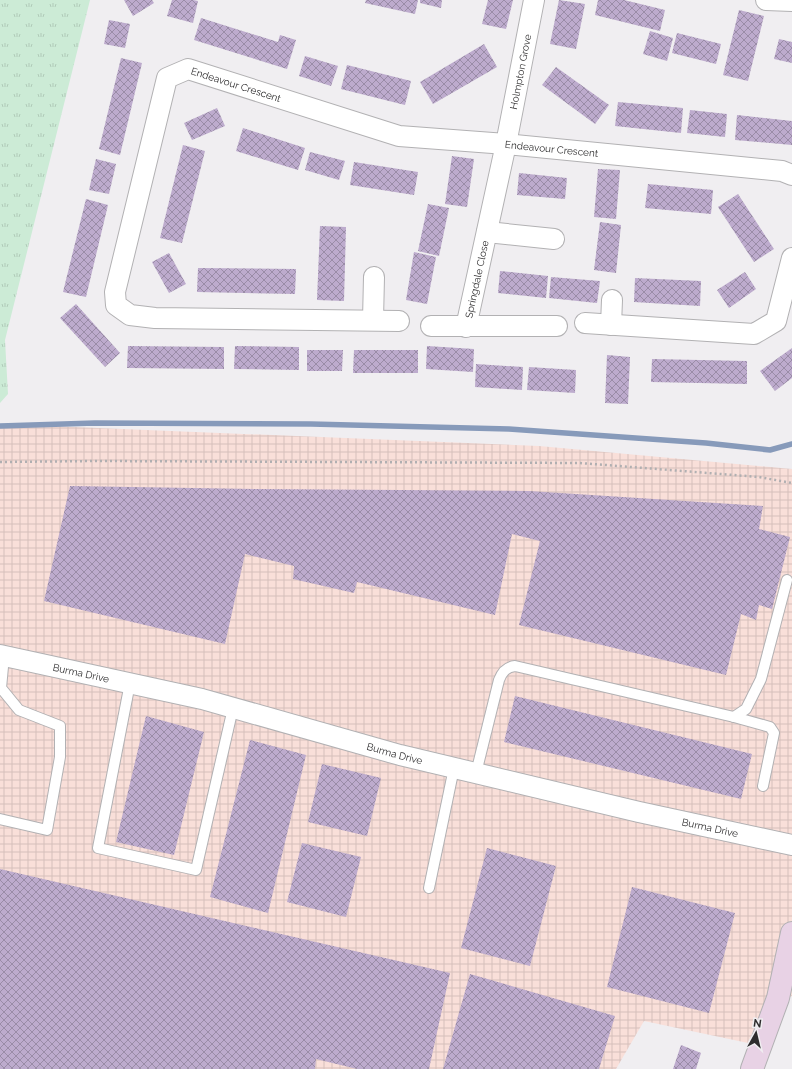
<svg xmlns="http://www.w3.org/2000/svg" width="792" height="1069" viewBox="0 0 792 1069" font-family="Raleway,sans-serif">
<defs>
<pattern id="industrial-grid" width="8" height="8" patternUnits="userSpaceOnUse"><rect width="8" height="8" fill="#f9dfd9"/><path d="M0 4h8M4 0v8" fill="none" stroke="#d6c0bb"/></pattern>
<pattern id="grass-tufts" width="24" height="20" patternUnits="userSpaceOnUse"><rect width="24" height="20" fill="#ccebd6"/><path d="M3 7l-1-3M5 7V3M7 7l1-3M15 17l-1-3M17 17v-4M19 17l1-3" fill="none" stroke="#b0cab8"/></pattern>
<pattern id="building-cross-hatch" width="8" height="8" patternUnits="userSpaceOnUse"><rect width="8" height="8" fill="#bdabcd"/><path d="M0 0l8 8M0 8l8-8" fill="none" stroke="#9a8ca7"/></pattern>
</defs>
<rect width="100%" height="100%" fill="#f0eef1"/>
<path fill="url(#industrial-grid)" d="M0 424 539 446 792 469V996L765 1005 748 1043 644 1021 616 1069H0Z"/>
<path fill="url(#grass-tufts)" d="M0 0H90L5 340 8 394 0 403Z"/>
<g fill="none" stroke-linecap="round" stroke-linejoin="round">
<path stroke="#879aba" stroke-width="5.5" d="M0 426 95 423 311 424 509 429 706 443 770 450 792 444"/>
</g>
<g fill="url(#building-cross-hatch)">
<path d="M124 0H152L154 3 133 16Z"/>
<path d="M172 0H193L198 1 193 23 167 16Z"/>
<path d="M366 0H418L415 14 365 3Z"/>
<path d="M420 0H442L441 8 420 3Z"/>
<path d="M488 0H513L506 29 482 24Z"/>
<path d="M559 0 585 4 576 49 550 44Z"/>
<path d="M598 0H624L665 10 660 31 595 15Z"/>
<path d="M739 10 764 16 748 81 723 75Z"/>
<path d="M201 18 278 42 280 35 296 40 287 69 194 40Z"/>
<path d="M109 20 130 24 125 48 104 44Z"/>
<path d="M650 31 673 38 667 61 643 54Z"/>
<path d="M677 33 721 44 716 64 672 53Z"/>
<path d="M779 39 792 42V63L774 59Z"/>
<path d="M484 44 497 67 433 104 420 82Z"/>
<path d="M305 56 338 66 331 86 299 76Z"/>
<path d="M121 58 142 63 120 155 99 149Z"/>
<path d="M347 65 411 81 405 105 341 89Z"/>
<path d="M556 67 609 105 595 124 542 85Z"/>
<path d="M618 102 683 108 681 133 615 126Z"/>
<path d="M217 108 225 126 192 140 184 123Z"/>
<path d="M690 110 727 114 725 137 687 133Z"/>
<path d="M737 115 792 121V145L735 140Z"/>
<path d="M243 128 305 148 298 170 236 151Z"/>
<path d="M183 145 205 151 182 243 160 238Z"/>
<path d="M310 152 345 161 339 180 305 170Z"/>
<path d="M452 156 474 159 467 207 445 204Z"/>
<path d="M96 159 116 164 109 194 89 190Z"/>
<path d="M354 162 418 172 414 195 350 185Z"/>
<path d="M598 169 620 170 616 219 594 217Z"/>
<path d="M519 173 567 178 565 199 517 195Z"/>
<path d="M648 184 713 190 711 214 645 208Z"/>
<path d="M738 194 774 249 754 262 718 207Z"/>
<path d="M86 199 108 205 86 297 63 292Z"/>
<path d="M428 204 449 208 439 256 418 251Z"/>
<path d="M600 222 621 225 616 273 594 270Z"/>
<path d="M320 226 346 227 344 301 317 300Z"/>
<path d="M414 252 436 257 427 304 406 300Z"/>
<path d="M169 253 186 284 169 293 152 262Z"/>
<path d="M198 268 296 269 295 294 197 292Z"/>
<path d="M500 271 548 276 546 298 498 293Z"/>
<path d="M745 272 756 289 729 308 717 290Z"/>
<path d="M551 277 600 281 597 303 549 298Z"/>
<path d="M635 278 701 281 700 306 634 302Z"/>
<path d="M76 304 120 353 105 367 60 318Z"/>
<path d="M128 346 224 347V369L127 368Z"/>
<path d="M235 346 299 347V370L234 369Z"/>
<path d="M427 346 474 349 473 372 426 369Z"/>
<path d="M792 348V378L775 391 760 371Z"/>
<path d="M307 350H343L342 371H307Z"/>
<path d="M354 350H418V373H353Z"/>
<path d="M607 355 630 357 628 404 605 403Z"/>
<path d="M652 359 747 361V384L651 382Z"/>
<path d="M476 364 523 367 522 390 475 387Z"/>
<path d="M529 367 576 370 575 393 527 390Z"/>
<path d="M70 486 255 489 529 491 763 506 759 529 790 537 772 609 759 605 756 620 741 614 726 675 519 625 540 541 512 534 495 615 357 582 354 593 293 579 294 566 245 554 225 644 44 601Z"/>
<path d="M515 696 752 754 741 799 504 742Z"/>
<path d="M146 716 204 732 174 855 116 842Z"/>
<path d="M250 740 306 755 268 913 210 897Z"/>
<path d="M322 764 381 778 367 836 308 822Z"/>
<path d="M302 843 361 857 346 917 287 902Z"/>
<path d="M487 848 556 866 530 966 461 948Z"/>
<path d="M0 869 450 973 429 1069H357L316 1059 315 1069H0Z"/>
<path d="M632 887 735 913 709 1013 607 987Z"/>
<path d="M470 974 615 1016 599 1069H443Z"/>
<path d="M681 1045 701 1053 696 1069H673Z"/>
</g>
<g fill="none" stroke-linecap="round" stroke-linejoin="round">
<defs>
<g id="lane">
<path d="M130 683 98 848 196 870 233 708"/>
<path d="M734 717 746 709 761 679 787 580"/>
<path d="M476 773 499 680C502 672 506 667 515 666L734 717 770 727 774 733 763 786"/>
<path d="M0 819 47 830 60 757V726L19 710 1 688 4 656"/>
<path d="M429 888 454 768"/>
</g>
<g id="street">
<path d="M766 0 792 1"/>
<path d="M487 232 554 239"/>
<path d="M373 320 374 277"/>
<path id="s1" d="M399 321 155 318 130 315 116 305 115 292 167 78 188 69 399 136 506 144 782 171 792 175"/>
<path d="M585 323 754 334 776 321 792 258"/>
<path d="M611 325 612 300"/>
<path d="M431 326H557"/>
<path id="s2" d="M466 327 506 144 534 0"/>
<path id="s3" d="M0 655 202 699 400 755 639 812 792 845"/>
</g>
<path id="secondary" d="M752 1069 778 998 792 933"/>
</defs>
<use href="#lane" stroke="#b2b1b3" stroke-width="12"/>
<use href="#street" stroke="#b2b1b3" stroke-width="22"/>
<use href="#secondary" stroke="#b2b1b3" stroke-width="24"/>
<path stroke="#b0afb1" stroke-width="2.5" stroke-dasharray="2 3" stroke-linecap="butt" d="M0 462 97 461 580 463 759 477 792 483"/>
<use href="#lane" stroke="#fff" stroke-width="10"/>
<use href="#street" stroke="#fff" stroke-width="20"/>
<use href="#secondary" stroke="#e8d2e5" stroke-width="22"/>
</g>
<g text-anchor="middle" dominant-baseline="central" stroke-width="3" stroke-linejoin="round" paint-order="stroke">
<g font-size="10" fill="#2e2d2e" stroke="#f0eef1">
<text stroke="none"><textPath href="#s2" startOffset="261">Holmpton Grove</textPath></text>
<text stroke="none"><textPath href="#s1" startOffset="593">Endeavour Crescent</textPath></text>
<text stroke="none"><textPath href="#s1" startOffset="917">Endeavour Crescent</textPath></text>
<text stroke="none"><textPath href="#s2" startOffset="49">Springdale Close</textPath></text>
<text stroke="none"><textPath href="#s3" startOffset="83">Burma Drive</textPath></text>
<text stroke="none"><textPath href="#s3" startOffset="407">Burma Drive</textPath></text>
<text stroke="none"><textPath href="#s3" startOffset="731">Burma Drive</textPath></text>
</g>
</g>
<g transform="translate(756 1033) rotate(8)" stroke="#f0eef1" stroke-width="3" paint-order="stroke">
<path d="M0-3L7 15L0 10L-7 15Z" fill="#2e2d2e"/>
<text y="-6" font-size="11" font-weight="bold" text-anchor="middle" fill="#2e2d2e">N</text>
</g>
</svg>
